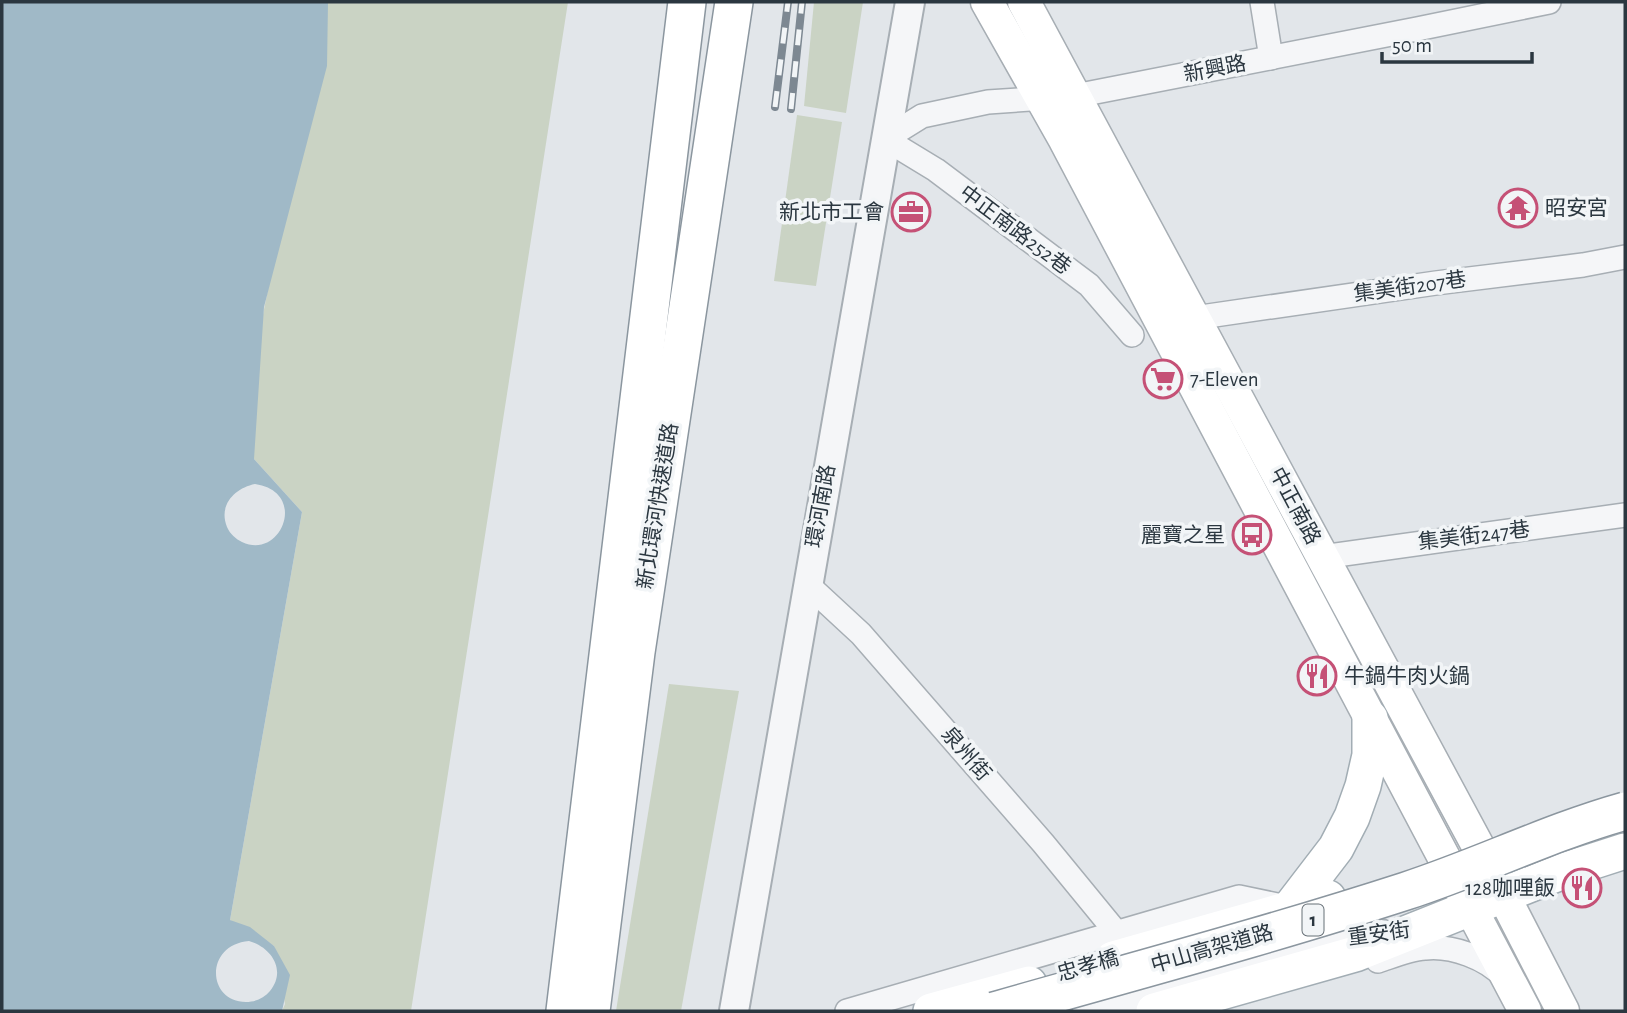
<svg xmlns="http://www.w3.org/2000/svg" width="1627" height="1013" viewBox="0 0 1627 1013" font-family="'Alegreya Sans','Noto Sans TC',sans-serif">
<rect width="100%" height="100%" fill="#e2e6ea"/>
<g fill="#cad3c4">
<path d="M325 2H568L411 1011H282L285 1004 274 946 230 920 302 512 254 459 250 380Z"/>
<path d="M814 2H863L846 113 804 106Z"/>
<path d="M797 115 842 122 816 286 774 281Z"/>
<path d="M669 684 739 691 681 1011H616Z"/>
</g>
<path fill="#a0b9c7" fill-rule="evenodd" d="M2 2H328L327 66 264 307 254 459 302 512 230 920 250 927 274 946 290 975 282 1011H2ZM255 484C309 492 281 561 242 542 236 539 230 534 227 527 218 505 235 488 255 484ZM249 941C271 947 287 970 270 991 264 998 256 1002 246 1002 207 1002 204 945 249 941Z"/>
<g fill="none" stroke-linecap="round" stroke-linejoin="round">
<defs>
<g id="minor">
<path d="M1262 2 1271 58"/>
<path d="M1194 318 1436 283 1583 265 1625 257"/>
<path d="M1132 335 1089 285 936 170 885 139 922 116 988 102 1075 96 1417 29 1549 2"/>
<path d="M1322 557 1625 515"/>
<path d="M808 585 861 634 1043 843 1116 932"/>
<path d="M1378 961C1393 956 1409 949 1425 948 1452 945 1487 958 1505 978"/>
<path d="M847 1011 1239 897 1287 907"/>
</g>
<g id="tertiary">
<path d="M734 1011 910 2"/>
<path d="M1087 1011 1307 944 1381 934"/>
</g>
<g id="secondary">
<path d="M987 2 1065 140 1525 1011"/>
<path d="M1024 2 1479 848 1563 1011"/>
</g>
<g id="primary">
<path d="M1290 908 1336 848 1352 817 1363 786 1370 755V718"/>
<path d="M1113 959 1328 898"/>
<path d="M931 1011 1029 984"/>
<path d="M1154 1011 1355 954 1566 870 1625 851"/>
</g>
<g id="trunk">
<path d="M565 1011 687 2"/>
<path d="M591 1011 636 652 734 2"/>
</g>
</defs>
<use href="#minor" stroke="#a7aeb4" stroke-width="26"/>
<use href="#tertiary" stroke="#a7aeb4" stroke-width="32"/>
<use href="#secondary" stroke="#a7aeb4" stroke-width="35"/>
<use href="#primary" stroke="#a2adb4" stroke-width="38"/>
<use href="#trunk" stroke="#8b969f" stroke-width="40"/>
<use href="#minor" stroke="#f5f6f8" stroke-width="23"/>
<use href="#tertiary" stroke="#f5f6f8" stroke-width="28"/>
<use href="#secondary" stroke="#fff" stroke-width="32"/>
<use href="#primary" stroke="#fff" stroke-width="35"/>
<use href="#trunk" stroke="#fff" stroke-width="37"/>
<defs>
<g id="rail">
<path d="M775 107 788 2"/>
<path d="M791 109 802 2"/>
</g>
</defs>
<use href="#rail" stroke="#7d8892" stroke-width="8"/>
<use href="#rail" stroke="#f2f5f7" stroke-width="5" stroke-dasharray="16" stroke-linecap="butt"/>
<defs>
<path id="trunk-bridge" d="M994 1011C1131 972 1270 935 1406 891 1480 867 1550 832 1625 811"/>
</defs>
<use href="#trunk-bridge" stroke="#8b969f" stroke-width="40" stroke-linecap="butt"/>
<use href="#trunk-bridge" stroke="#fff" stroke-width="37"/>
</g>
<defs>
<symbol id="temple-ring" viewBox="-11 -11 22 22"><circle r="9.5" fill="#f2f5f7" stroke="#c55176" stroke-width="1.5"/><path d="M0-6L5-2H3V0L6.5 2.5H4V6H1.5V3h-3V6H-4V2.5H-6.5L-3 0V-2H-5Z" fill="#c55176"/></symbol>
<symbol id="office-ring" viewBox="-11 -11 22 22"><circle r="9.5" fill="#f2f5f7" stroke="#c55176" stroke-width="1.5"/><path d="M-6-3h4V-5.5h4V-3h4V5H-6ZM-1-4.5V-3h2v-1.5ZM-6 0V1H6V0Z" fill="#c55176"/></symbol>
<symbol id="supermarket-ring" viewBox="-11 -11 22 22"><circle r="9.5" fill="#f2f5f7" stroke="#c55176" stroke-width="1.5"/><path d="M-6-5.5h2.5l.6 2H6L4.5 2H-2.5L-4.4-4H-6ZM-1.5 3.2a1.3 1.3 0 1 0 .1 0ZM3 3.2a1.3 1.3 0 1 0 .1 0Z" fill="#c55176"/></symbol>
<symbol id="bus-ring" viewBox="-11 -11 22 22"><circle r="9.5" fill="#f2f5f7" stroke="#c55176" stroke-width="1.5"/><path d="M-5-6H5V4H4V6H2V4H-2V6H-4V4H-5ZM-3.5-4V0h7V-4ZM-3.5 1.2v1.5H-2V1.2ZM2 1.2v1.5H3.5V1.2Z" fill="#c55176"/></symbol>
<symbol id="restaurant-ring" viewBox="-11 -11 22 22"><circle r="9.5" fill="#f2f5f7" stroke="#c55176" stroke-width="1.5"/><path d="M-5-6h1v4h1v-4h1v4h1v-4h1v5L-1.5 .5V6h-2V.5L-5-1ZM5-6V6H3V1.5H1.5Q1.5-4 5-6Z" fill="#c55176"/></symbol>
</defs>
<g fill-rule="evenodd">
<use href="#temple-ring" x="1496" y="186" width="44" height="44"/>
<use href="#office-ring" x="889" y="190" width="44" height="44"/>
<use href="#supermarket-ring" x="1141" y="357" width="44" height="44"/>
<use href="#bus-ring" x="1230" y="513" width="44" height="44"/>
<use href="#restaurant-ring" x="1295" y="654" width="44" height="44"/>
<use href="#restaurant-ring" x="1560" y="866" width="44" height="44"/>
</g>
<g text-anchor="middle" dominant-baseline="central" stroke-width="7" stroke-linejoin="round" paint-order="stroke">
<rect fill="#f2f5f7" stroke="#677077" stroke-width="2" x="1302.5" y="904.5" width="21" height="31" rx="5"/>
<g font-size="19" font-weight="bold" fill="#2b3740">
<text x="1313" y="920">1</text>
</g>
<g font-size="21" fill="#2b3740" stroke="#f2f5f7">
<text transform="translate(1215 69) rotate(-11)">新興路</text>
<text transform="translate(1015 230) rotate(37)">中正南路252巷</text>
<text transform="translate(1410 287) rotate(-8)">集美街207巷</text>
<text transform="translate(658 506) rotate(-81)">新北環河快速道路</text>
<text transform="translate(821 506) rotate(-80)">環河南路</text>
<text transform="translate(1295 506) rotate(62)">中正南路</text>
<text transform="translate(1474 536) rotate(-7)">集美街247巷</text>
<text transform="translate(966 754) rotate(49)">泉州街</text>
<text transform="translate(1379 934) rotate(-8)">重安街</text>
<text transform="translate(1212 949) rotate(-16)">中山高架道路</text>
<text transform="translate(1088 966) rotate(-16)">忠孝橋</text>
</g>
<g font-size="21" fill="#2b3740" stroke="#f2f5f7" text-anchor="start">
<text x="1545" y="208">昭安宮</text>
<text x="884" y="212" text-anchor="end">新北市工會</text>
<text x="1190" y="379">7-Eleven</text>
<text x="1225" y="535" text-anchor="end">麗寶之星</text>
<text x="1344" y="676">牛鍋牛肉火鍋</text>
<text x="1555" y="888" text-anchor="end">128咖哩飯</text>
</g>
</g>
<rect width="1627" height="1013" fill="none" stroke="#2b3740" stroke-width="7"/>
<path d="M1382 52v10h150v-10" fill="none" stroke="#2b3740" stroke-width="3.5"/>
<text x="1392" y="52" font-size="21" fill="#2b3740" stroke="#f2f5f7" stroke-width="5" paint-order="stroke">50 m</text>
</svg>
